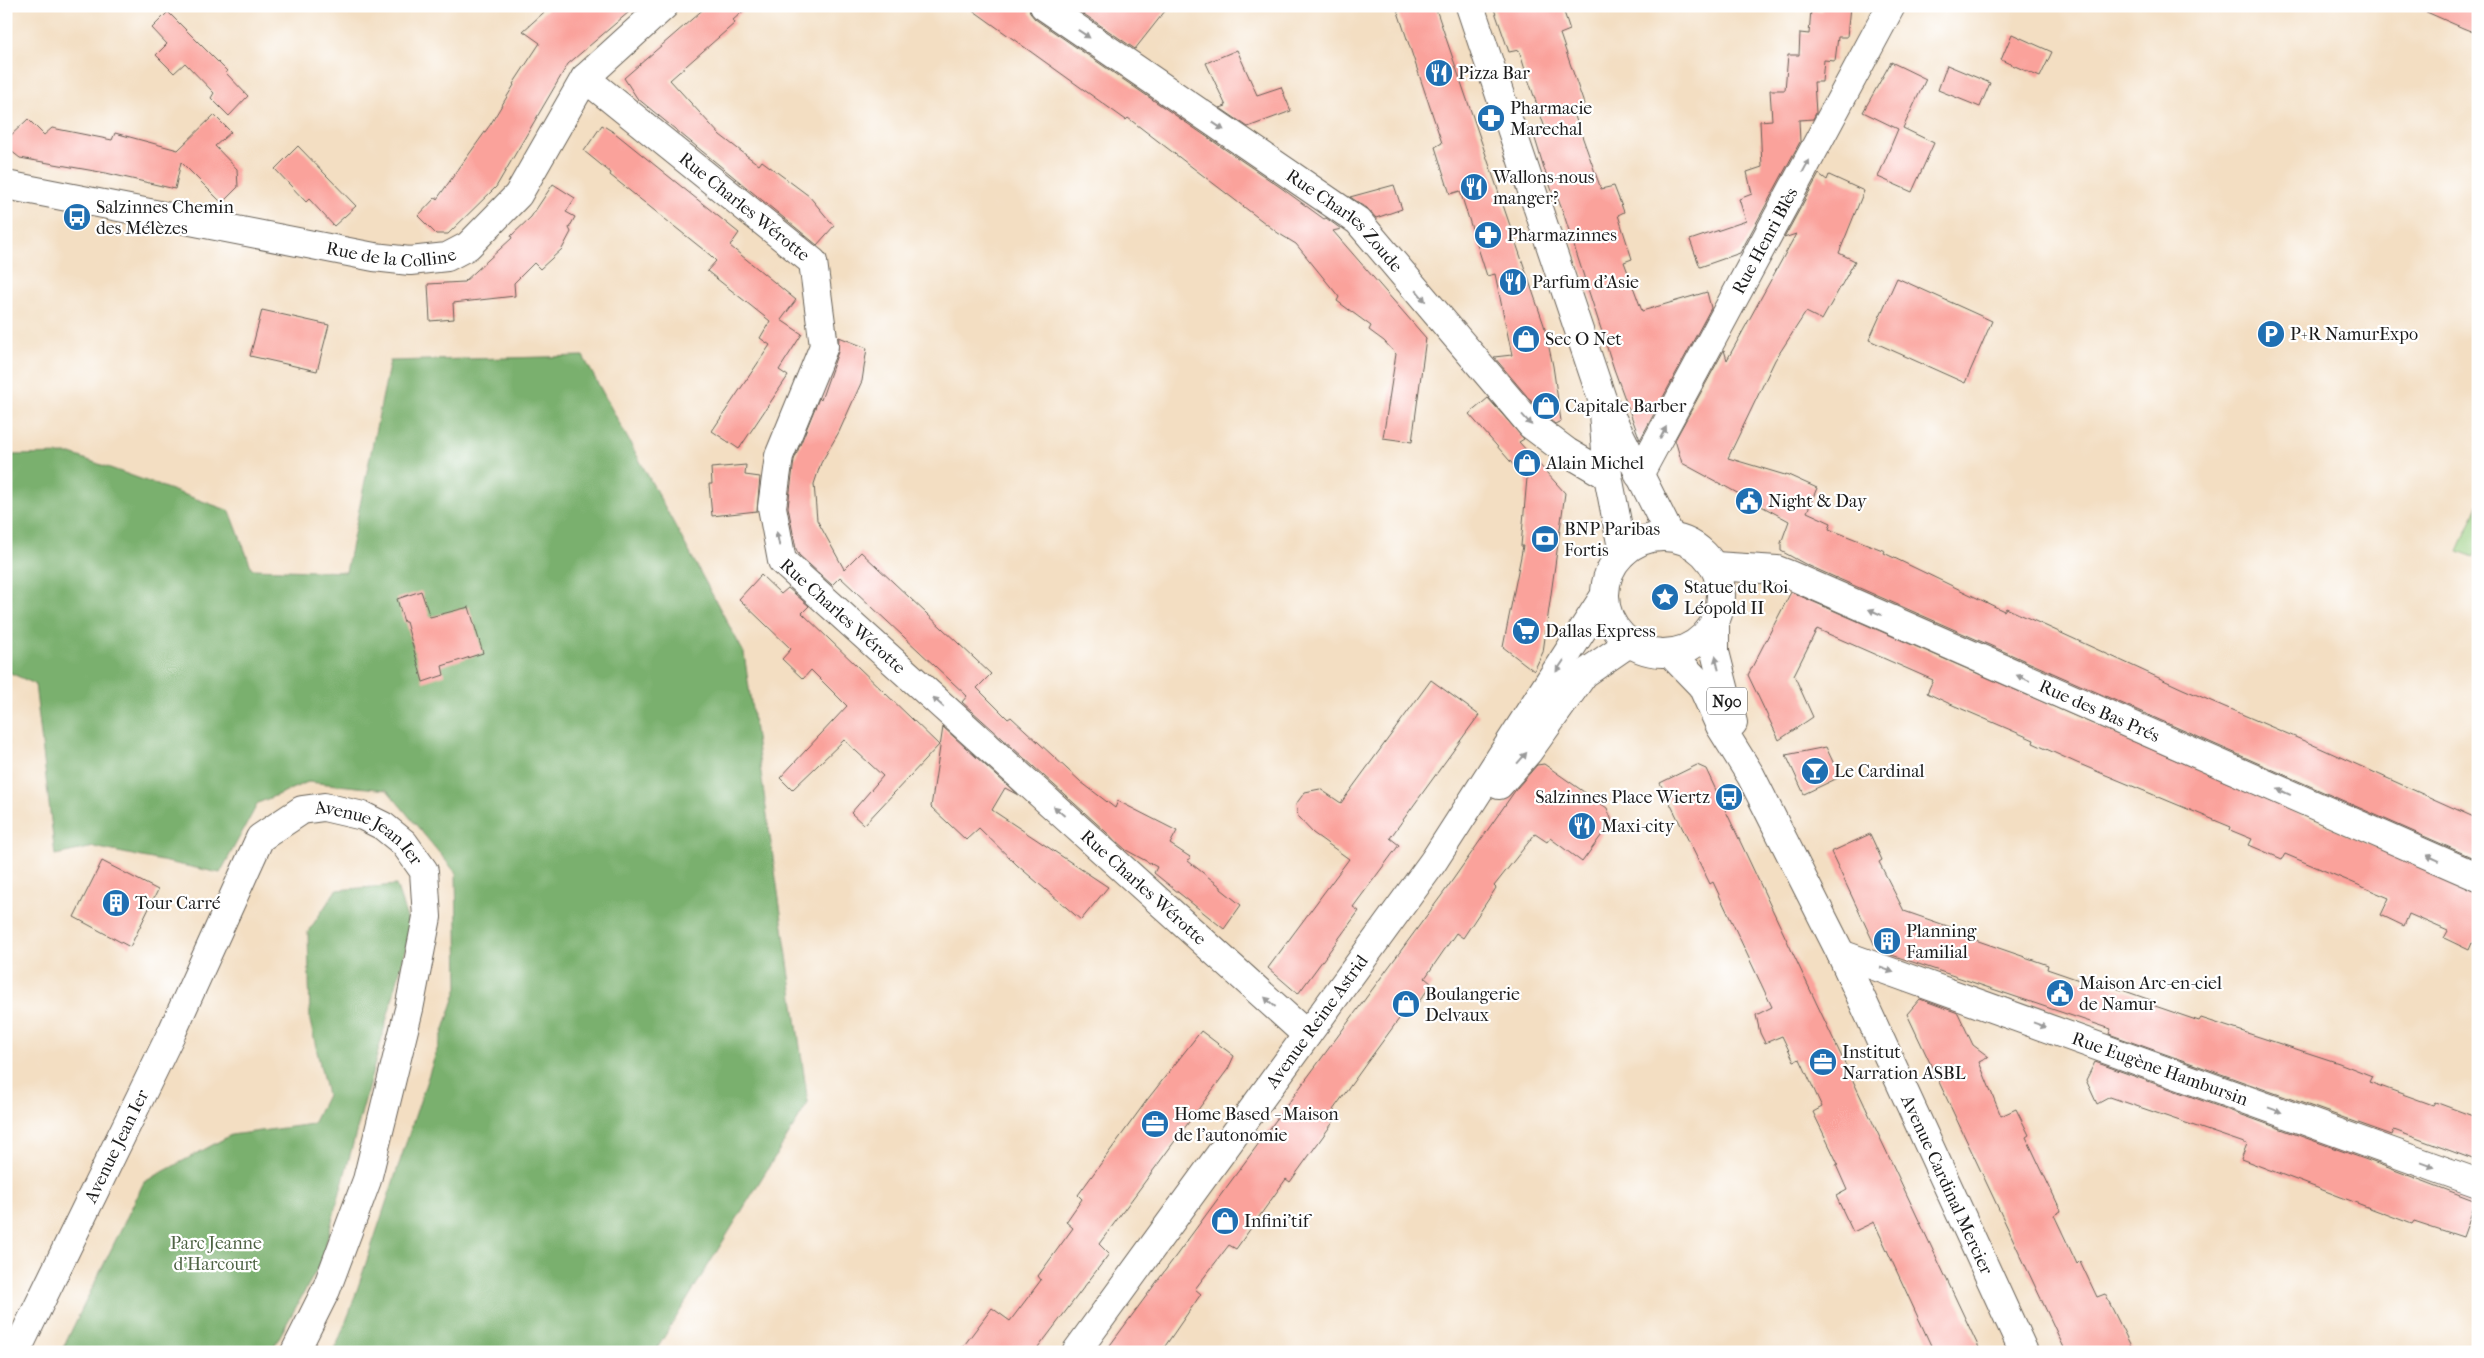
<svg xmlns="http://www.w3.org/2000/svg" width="2484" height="1358" viewBox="0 0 2484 1358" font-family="'IM FELL French Canon',serif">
<rect width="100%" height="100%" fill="#fff"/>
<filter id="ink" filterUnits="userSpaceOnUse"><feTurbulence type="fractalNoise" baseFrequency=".02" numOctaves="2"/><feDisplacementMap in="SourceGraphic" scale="10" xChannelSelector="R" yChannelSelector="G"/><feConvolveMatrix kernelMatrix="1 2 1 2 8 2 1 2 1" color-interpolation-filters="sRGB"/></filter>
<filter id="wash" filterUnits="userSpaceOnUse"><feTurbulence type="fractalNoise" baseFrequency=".0096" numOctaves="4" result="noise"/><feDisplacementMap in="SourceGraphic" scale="20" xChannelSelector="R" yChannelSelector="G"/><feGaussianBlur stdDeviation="1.12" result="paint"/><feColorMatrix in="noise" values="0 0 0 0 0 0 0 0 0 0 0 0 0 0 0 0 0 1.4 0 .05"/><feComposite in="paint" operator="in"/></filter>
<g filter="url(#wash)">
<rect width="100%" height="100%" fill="#f3dec2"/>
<path fill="#98cd7f" stroke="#5a744e" d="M2478 505V548L2474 557 2458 551Z"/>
<g fill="#7ab06e" stroke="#4b6645">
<path d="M583 356 744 653 808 1103 655 1352H334L350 1311 458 987 456 873 387 790 308 782 258 803 220 873 94 847 55 855 35 684 6 671V455L71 454 230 511 252 569 346 572 390 361Z"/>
<path d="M396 885 411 930 321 1262 271 1352H61L144 1182 231 1135 313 1124 327 1095 310 1021 308 932 336 890Z"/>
</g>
<g id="blocks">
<g fill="#faa29b">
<path d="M551 6H636L568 64 496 187 448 234H436L418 216 435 198 437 199 490 125 514 85 513 84 540 43 523 31Z"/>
<path d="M707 6H749L733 20 735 23 670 80 720 135 759 165 762 161 809 196 834 226 817 245 637 98 624 78Z"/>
<path d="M967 6H1029L1030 13 1035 19 1280 187 1324 219 1326 218 1341 229 1333 231 1426 338 1412 442 1383 438 1396 354 1384 341 1369 330 1371 326 1337 301 1339 297 1296 244 1278 233 1128 118 1126 120Z"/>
<path d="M1072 6H1169L1135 49Z"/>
<path d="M1396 6H1435L1544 325 1553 366 1561 421 1555 424 1542 414 1494 357 1512 355 1495 274 1487 276 1460 191 1450 194 1435 147 1442 143Z"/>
<path d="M1493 6H1562L1570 30 1560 34 1584 104 1572 108 1601 189 1614 186 1624 212 1618 215 1632 259 1624 262 1642 311 1707 292 1711 308 1640 440 1614 369 1563 212 1556 194H1553L1544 168 1533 132 1545 128 1526 73 1519 50 1509 52Z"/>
<path d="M1822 6H1850L1847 37H1838L1835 61 1824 60 1822 82H1814L1816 113 1813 119 1799 120 1800 142 1740 253 1700 267 1690 240 1746 221 1739 199 1752 194 1747 172 1762 167 1760 121 1772 120 1770 90H1785L1788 55H1799L1800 33 1809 34 1811 10 1822 11Z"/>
<path d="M2413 6H2478V34L2463 28Z"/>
<path d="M168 12 227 71 226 73 248 96 229 116 211 98 214 93 185 63 174 73 156 55 167 44 152 28Z"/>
<path d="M2012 34 2052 52 2040 77 2001 60Z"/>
<path d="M1237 50 1257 95 1281 87 1291 111 1248 127 1220 108 1226 106 1206 63Z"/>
<path d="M1891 62 1926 79 1903 128 1934 143 1912 192 1878 177 1898 129 1863 112Z"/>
<path d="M1947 65 1990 83 1980 107 1938 90Z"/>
<path d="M214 115 231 132 215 146 237 169 238 187 222 203 181 162 175 189 106 173 20 158 6 147V140L28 119 44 135 52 128 112 140 115 133 178 150Z"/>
<path d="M602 125 615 133 739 233 730 246 796 300 781 320 802 334 779 370 788 376 739 449 712 431 770 345 760 338 770 321 707 271 716 261 710 255 610 175 611 173 584 151Z"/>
<path d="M298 146 356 206 334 226 309 199 306 202 275 169Z"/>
<path d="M1819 174 1827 180 1829 175 1864 191 1839 253 1855 261 1822 320 1806 312 1775 360 1728 458 1785 475 1786 474 1817 488 1807 512 1831 523 1829 529 1885 551 1884 553 2004 611 2006 608 2046 626 2183 689 2309 743 2478 819V860L1805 564 1781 551V543L1789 521 1682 463 1675 440 1724 350 1727 360 1796 234 1784 238Z"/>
<path d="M553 184 575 198 566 212 575 217 569 228 571 232 562 249 540 269 534 263 514 283 515 296 453 303 454 319 430 321 428 284 464 282 512 238 511 236 531 217Z"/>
<path d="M1394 185 1402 209 1376 218 1367 208 1350 197Z"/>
<path d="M1897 278 1992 321 1965 383 1869 340Z"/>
<path d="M262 310 329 325 317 371 250 356Z"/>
<path d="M839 337 867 348 862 381 839 432 821 463 814 484 817 520 844 569 861 552 991 674 977 688 1008 719 1011 717 1081 782 1115 808 1118 801 1177 831 1170 844 1190 857 1188 861 1221 887V889L1241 905 1224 929 1154 873 1157 867 1126 850 962 702 967 696 840 577 832 585 799 555 796 549 788 507 794 460 819 398 821 400 838 352Z"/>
<path d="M1488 398 1524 439 1519 442 1565 493 1543 652 1534 671 1503 647 1523 546H1521L1527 478 1523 476 1469 414Z"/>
<path d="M746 465 745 475 760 477 757 511 712 516 709 484H712L711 468Z"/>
<path d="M761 575 781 594 788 588 809 606 802 613 939 745 864 825 851 813 883 776 844 740 792 790 780 778 847 706 811 670 803 679 782 659 791 649 739 599Z"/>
<path d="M421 591 430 617 469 607 483 653 442 666 444 675 423 682 406 622H404L397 599Z"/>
<path d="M1791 592 2478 892V946L2472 943 2469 950 2444 938 2448 931 2409 914 2404 926 2381 915 2389 898 2285 854 2282 859 2249 845 2252 839 2230 830 2231 827 2077 763 2033 743 2034 740 1948 703 1927 693 1933 680 1817 629 1794 675 1813 717 1779 740 1748 675Z"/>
<path d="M1431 680 1479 715 1390 838 1399 845 1353 907 1359 911 1298 994 1268 968 1349 859 1313 833 1298 817 1296 804 1305 792 1320 789 1341 803Z"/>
<path d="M943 727 1018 795 1005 788 992 810 1108 887 1081 920 1017 865 979 828 966 840 931 807Z"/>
<path d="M1826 747 1840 777 1804 794 1786 755Z"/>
<path d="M1544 764 1607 808 1612 821 1582 862 1550 838 1547 842 1535 834 1494 886 1496 888 1463 938 1456 933 1425 978 1432 984 1415 1007 1410 1004 1366 1064 1333 1110 1339 1114 1290 1182 1286 1179 1236 1249 1229 1245 1195 1289 1201 1294 1161 1352H1105L1447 888 1517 788 1537 765Z"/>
<path d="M1697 765 1706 769 1981 1352H1934L1874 1222 1853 1232 1836 1196 1847 1190 1836 1165 1838 1164 1813 1112 1822 1107 1800 1059 1794 1061 1782 1036 1765 1043 1760 1033 1756 1015 1772 1007 1713 882 1710 884 1660 783Z"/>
<path d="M1870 834 1882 860 1879 862 1904 911 1959 930 1958 934 2048 965 2047 969 2085 982 2087 978 2125 991 2156 1002 2155 1006 2199 1021 2201 1018 2339 1063 2372 1076 2369 1082 2433 1105 2435 1102 2478 1118V1161L2394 1130 2392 1135 2109 1034 2111 1029 1877 950 1831 852Z"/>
<path d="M102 861 158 890 130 947 74 917Z"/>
<path d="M1920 999 1958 1013 1973 1045 1989 1057 1979 1062 2001 1116 2016 1109 2029 1135 2026 1137 2061 1211 2054 1215 2077 1264 2080 1261 2097 1297 2105 1294 2134 1352H2066L1907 1014Z"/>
<path d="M1201 1031 1234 1056 1228 1069 1099 1244 1109 1254 1035 1352H959L992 1308 1010 1321 1041 1280 1038 1276 1073 1228 1066 1222 1082 1199 1078 1195 1147 1100Z"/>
<path d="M2095 1062 2381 1165 2476 1201 2463 1237 2414 1221 2412 1224 2241 1159 2247 1144 2110 1097 2097 1104 2086 1080Z"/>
</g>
</g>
</g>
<g filter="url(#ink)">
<use href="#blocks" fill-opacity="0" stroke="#676056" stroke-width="1"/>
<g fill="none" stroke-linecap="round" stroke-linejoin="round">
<defs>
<g id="minor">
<path id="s1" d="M1044 6 1358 221 1531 425 1567 452 1608 476"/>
<path id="s2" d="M585 78 813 262 824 346 779 456 772 507 782 561 1307 1035"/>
<path id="s3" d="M6 185 374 257 410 261 447 257 468 246 518 195 585 78 664 6"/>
<path id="s4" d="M1639 475 1891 6"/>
<path id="s5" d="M1715 566 1777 570 1790 575 2478 877"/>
<path id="s6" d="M1841 954 2478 1183"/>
</g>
<g id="major">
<path d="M1470 6 1602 399 1671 537"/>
<path d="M1603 413 1608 476 1623 553"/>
<circle cx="1663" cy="595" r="58"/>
<path d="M1715 624V652L1733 723"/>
<path id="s7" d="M1670 653 1702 686 1720 726 1751 776 1841 954 2024 1352"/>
<path d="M1499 785 1528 752 1584 674 1629 643"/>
<path id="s8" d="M16 1352 172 1032 260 838 302 810 324 807 363 816 383 826 404 843 424 871 427 917 409 1009 367 1180 326 1290 295 1352"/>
<path id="s9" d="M1076 1352 1433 862 1605 595"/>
</g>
</defs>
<use href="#minor" stroke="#676056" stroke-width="30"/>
<use href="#major" stroke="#676056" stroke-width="30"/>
<use href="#minor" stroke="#fff" stroke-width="28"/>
<use href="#major" stroke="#fff" stroke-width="28"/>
</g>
<defs><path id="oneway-solid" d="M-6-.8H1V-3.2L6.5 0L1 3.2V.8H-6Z" transform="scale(1.25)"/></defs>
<g fill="#999">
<use href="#oneway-solid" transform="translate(1084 34) rotate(34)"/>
<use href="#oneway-solid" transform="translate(1218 126) rotate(34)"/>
<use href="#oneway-solid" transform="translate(1806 166) rotate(-62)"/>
<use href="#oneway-solid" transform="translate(1421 296) rotate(50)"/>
<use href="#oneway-solid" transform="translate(1527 420) rotate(48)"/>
<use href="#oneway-solid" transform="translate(1663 433) rotate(-62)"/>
<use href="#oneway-solid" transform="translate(778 539) rotate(-101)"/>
<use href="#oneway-solid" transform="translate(1875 612) rotate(-156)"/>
<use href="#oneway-solid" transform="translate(1717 663) rotate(-103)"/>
<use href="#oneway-solid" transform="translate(1560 666) rotate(124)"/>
<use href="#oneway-solid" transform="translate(2023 678) rotate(-156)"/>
<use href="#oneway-solid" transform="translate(938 702) rotate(-138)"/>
<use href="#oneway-solid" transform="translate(1522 758) rotate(-49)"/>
<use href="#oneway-solid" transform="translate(2284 792) rotate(-156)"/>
<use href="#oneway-solid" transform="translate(1059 811) rotate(-138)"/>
<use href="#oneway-solid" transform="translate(2433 858) rotate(-156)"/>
<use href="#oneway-solid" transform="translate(1887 970) rotate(20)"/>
<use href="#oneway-solid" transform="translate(1270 1002) rotate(-138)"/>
<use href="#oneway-solid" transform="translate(2040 1025) rotate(20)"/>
<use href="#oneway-solid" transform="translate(2275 1110) rotate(20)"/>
<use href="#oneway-solid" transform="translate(2428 1165) rotate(20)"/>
</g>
</g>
<defs>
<symbol id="restaurant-disc" viewBox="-11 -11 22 22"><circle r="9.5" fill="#1f6fb2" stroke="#fff"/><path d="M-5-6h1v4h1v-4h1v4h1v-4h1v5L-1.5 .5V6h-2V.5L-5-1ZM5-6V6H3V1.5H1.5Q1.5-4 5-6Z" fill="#fff"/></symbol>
<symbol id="pharmacy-disc" viewBox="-11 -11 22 22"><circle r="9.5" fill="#1f6fb2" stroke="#fff"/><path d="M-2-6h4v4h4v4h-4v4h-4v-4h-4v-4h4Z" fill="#fff"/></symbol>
<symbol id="bus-disc" viewBox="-11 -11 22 22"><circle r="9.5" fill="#1f6fb2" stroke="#fff"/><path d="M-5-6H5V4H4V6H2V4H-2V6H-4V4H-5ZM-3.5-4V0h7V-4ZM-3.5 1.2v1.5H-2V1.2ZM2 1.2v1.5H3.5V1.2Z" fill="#fff"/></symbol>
<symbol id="parking-disc" viewBox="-11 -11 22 22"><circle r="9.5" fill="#1f6fb2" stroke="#fff"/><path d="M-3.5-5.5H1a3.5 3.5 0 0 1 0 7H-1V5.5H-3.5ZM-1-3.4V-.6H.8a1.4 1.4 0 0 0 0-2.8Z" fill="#fff"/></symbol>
<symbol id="shop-disc" viewBox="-11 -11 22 22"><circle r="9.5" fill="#1f6fb2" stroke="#fff"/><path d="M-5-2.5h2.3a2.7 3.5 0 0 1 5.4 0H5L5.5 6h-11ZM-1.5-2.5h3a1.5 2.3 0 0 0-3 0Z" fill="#fff"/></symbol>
<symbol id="civic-disc" viewBox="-11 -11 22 22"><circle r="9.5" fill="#1f6fb2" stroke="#fff"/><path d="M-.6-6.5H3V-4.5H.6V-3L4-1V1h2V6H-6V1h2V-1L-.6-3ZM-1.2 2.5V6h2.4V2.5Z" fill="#fff"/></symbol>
<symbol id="bank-disc" viewBox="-11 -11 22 22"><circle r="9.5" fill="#1f6fb2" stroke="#fff"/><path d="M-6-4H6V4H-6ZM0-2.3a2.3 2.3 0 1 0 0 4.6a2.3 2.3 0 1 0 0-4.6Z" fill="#fff"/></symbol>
<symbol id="sight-disc" viewBox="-11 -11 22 22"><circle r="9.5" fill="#1f6fb2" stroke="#fff"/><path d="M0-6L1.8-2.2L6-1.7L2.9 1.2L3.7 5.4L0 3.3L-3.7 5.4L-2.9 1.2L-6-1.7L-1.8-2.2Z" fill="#fff"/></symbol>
<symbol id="supermarket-disc" viewBox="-11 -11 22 22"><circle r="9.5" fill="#1f6fb2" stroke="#fff"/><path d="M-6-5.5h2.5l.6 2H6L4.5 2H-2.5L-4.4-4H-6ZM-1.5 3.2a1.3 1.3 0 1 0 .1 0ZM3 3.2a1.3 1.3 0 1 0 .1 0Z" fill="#fff"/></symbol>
<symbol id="bar-disc" viewBox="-11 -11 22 22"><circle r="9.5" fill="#1f6fb2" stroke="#fff"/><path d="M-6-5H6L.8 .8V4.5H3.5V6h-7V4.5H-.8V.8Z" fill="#fff"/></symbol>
<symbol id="building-disc" viewBox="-11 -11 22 22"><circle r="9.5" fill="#1f6fb2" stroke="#fff"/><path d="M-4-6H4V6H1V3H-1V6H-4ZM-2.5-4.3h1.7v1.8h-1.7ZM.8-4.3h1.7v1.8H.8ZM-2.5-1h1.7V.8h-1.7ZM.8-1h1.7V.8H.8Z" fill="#fff"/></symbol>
<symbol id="office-disc" viewBox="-11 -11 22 22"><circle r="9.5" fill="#1f6fb2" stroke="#fff"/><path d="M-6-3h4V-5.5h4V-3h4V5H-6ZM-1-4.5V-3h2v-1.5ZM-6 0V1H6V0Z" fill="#fff"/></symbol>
</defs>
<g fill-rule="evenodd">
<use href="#restaurant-disc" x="1423" y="57" width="32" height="32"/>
<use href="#pharmacy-disc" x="1475" y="102" width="32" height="32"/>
<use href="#restaurant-disc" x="1458" y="171" width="32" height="32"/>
<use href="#bus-disc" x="61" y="201" width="32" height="32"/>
<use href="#pharmacy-disc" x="1472" y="219" width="32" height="32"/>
<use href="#restaurant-disc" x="1497" y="266" width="32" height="32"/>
<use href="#parking-disc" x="2255" y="318" width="32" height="32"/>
<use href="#shop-disc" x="1510" y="323" width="32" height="32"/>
<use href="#shop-disc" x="1530" y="390" width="32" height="32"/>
<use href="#shop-disc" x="1511" y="447" width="32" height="32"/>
<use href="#civic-disc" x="1733" y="485" width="32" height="32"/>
<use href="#bank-disc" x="1529" y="523" width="32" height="32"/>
<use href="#sight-disc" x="1649" y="581" width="32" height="32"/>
<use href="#supermarket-disc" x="1510" y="615" width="32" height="32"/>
<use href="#bar-disc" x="1799" y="755" width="32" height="32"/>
<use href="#bus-disc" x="1713" y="781" width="32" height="32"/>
<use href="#restaurant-disc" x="1566" y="810" width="32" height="32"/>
<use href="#building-disc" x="100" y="887" width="32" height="32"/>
<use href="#building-disc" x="1871" y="925" width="32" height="32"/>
<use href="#civic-disc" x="2044" y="977" width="32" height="32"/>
<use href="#shop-disc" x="1390" y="988" width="32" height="32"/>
<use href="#office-disc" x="1807" y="1046" width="32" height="32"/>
<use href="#office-disc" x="1139" y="1108" width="32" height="32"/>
<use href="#shop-disc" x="1209" y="1205" width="32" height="32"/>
</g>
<g text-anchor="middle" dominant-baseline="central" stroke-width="4.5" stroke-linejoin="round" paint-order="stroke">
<rect fill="#fff" stroke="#606060" stroke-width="1" x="1707" y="687.5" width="40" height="27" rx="4"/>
<g font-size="16" font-weight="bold" fill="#1c1c1c">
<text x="1727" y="701">N90</text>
</g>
<g font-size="18" fill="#1c1c1c" stroke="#fff" text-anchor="start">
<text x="1458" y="73">Pizza Bar</text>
<text x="1510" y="108">Pharmacie<tspan x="1510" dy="21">Marechal</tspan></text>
<text x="1493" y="177">Wallons-nous<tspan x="1493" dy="21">manger?</tspan></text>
<text x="96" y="207">Salzinnes Chemin<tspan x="96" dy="21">des Mélèzes</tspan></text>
<text x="1507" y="235">Pharmazinnes</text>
<text x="1532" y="282">Parfum d'Asie</text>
<text x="2290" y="334">P+R NamurExpo</text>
<text x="1545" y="339">Sec O Net</text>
<text x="1565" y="406">Capitale Barber</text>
<text x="1546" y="463">Alain Michel</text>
<text x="1768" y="501">Night &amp; Day</text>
<text x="1564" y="529">BNP Paribas<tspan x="1564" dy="21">Fortis</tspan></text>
<text x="1684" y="587">Statue du Roi<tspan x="1684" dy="21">Léopold II</tspan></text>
<text x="1545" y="631">Dallas Express</text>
<text x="1834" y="771">Le Cardinal</text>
<text x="1710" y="797" text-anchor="end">Salzinnes Place Wiertz</text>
<text x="1601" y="826">Maxi-city</text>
<text x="135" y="903">Tour Carré</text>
<text x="1906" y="931">Planning<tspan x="1906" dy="21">Familial</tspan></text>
<text x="2079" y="983">Maison Arc-en-ciel<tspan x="2079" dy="21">de Namur</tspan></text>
<text x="1425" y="994">Boulangerie<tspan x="1425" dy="21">Delvaux</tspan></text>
<text x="1842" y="1052">Institut<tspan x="1842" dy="21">Narration ASBL</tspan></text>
<text x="1174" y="1114">Home Based - Maison<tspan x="1174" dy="21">de l’autonomie</tspan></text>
<text x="1244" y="1221">Infini'tif</text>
</g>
<g font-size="18" fill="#1c1c1c" stroke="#fff">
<text stroke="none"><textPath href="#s2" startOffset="205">Rue Charles Wérotte</textPath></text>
<text stroke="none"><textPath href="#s1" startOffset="370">Rue Charles Zoude</textPath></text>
<text stroke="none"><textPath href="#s4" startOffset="266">Rue Henri Blès</textPath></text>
<text stroke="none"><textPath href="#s3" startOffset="392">Rue de la Colline</textPath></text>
<text stroke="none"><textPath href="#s2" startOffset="685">Rue Charles Wérotte</textPath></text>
<text stroke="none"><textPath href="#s5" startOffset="414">Rue des Bas Prés</textPath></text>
<text stroke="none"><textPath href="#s8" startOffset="694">Avenue Jean Ier</textPath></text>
<text stroke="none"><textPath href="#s2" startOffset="1090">Rue Charles Wérotte</textPath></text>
<text stroke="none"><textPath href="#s9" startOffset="409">Avenue Reine Astrid</textPath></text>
<text stroke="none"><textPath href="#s6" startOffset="339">Rue Eugène Hambursin</textPath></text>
<text stroke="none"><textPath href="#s8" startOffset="229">Avenue Jean Ier</textPath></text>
<text stroke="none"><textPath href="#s7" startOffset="602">Avenue Cardinal Mercier</textPath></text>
</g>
<g font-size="18" fill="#4e6344" stroke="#fff">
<text x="216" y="1243">Parc Jeanne<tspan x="216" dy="21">d'Harcourt</tspan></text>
</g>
</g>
<rect width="2484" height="1358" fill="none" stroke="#fff" stroke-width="25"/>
</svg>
